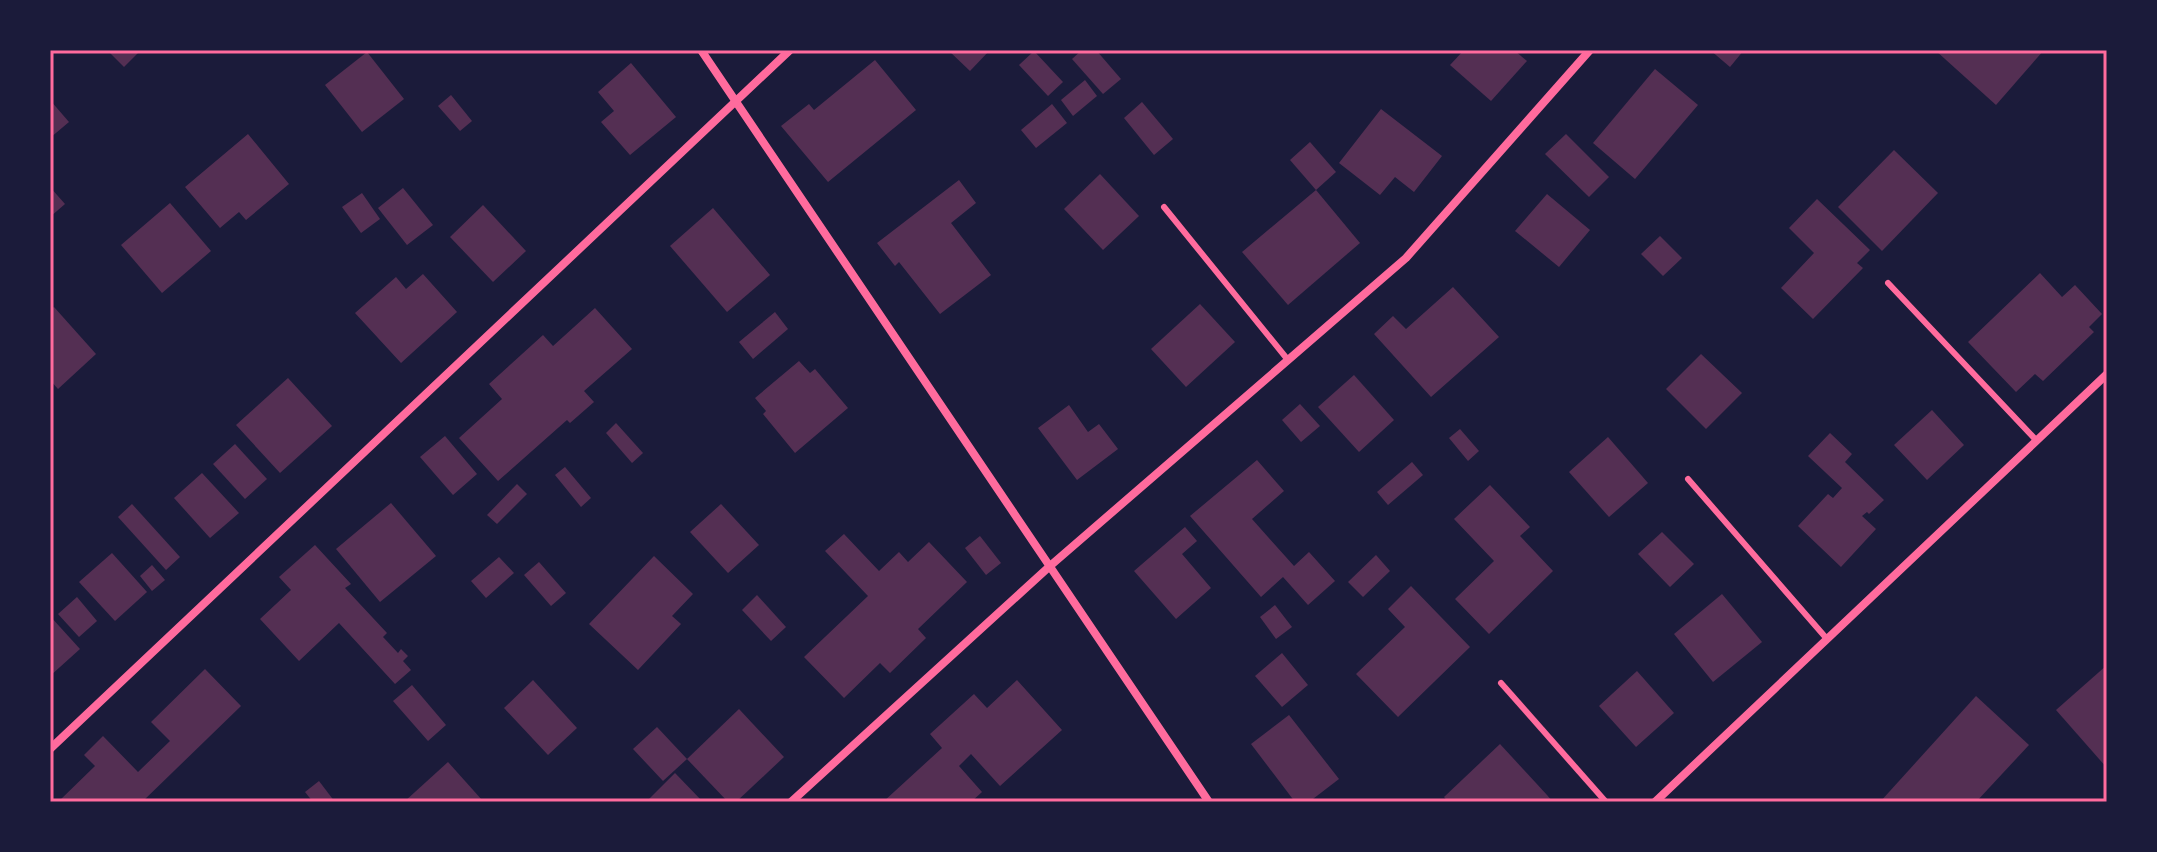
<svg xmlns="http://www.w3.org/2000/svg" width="2157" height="852" viewBox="0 0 2157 852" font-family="Barlow,sans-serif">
<rect width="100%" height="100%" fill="#1b1b3a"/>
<g fill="#542f53">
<path d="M107 50H141L124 67Z"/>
<path d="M948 50H990L970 71Z"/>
<path d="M1082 50H1096L1121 79 1103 94 1072 59Z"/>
<path d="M1464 50H1514L1527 61 1491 101 1450 65Z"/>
<path d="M1710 50H1744L1730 67Z"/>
<path d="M1935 50H2044L1996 105Z"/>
<path d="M1034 51 1063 82 1048 96 1019 65Z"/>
<path d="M367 52 404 99 362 132 325 85Z"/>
<path d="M875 60 916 110 828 182 781 126 809 104 814 110Z"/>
<path d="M631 63 676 117 630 155 601 122 614 111 598 92Z"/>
<path d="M1655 69 1698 105 1635 179 1593 143Z"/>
<path d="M1085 80 1097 96 1073 116 1061 100Z"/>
<path d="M451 95 472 121 460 131 438 106Z"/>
<path d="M50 100 69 122 50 138Z"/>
<path d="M1142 102 1173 139 1154 155 1124 118Z"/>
<path d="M1052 104 1067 123 1036 148 1021 130Z"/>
<path d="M1381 109 1442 156 1414 192 1395 177 1380 195 1339 163Z"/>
<path d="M248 134 289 184 246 220 239 212 220 228 185 187Z"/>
<path d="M1566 134 1609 177 1589 197 1545 154Z"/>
<path d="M1310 142 1336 172 1316 190 1290 160Z"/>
<path d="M1894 150 1938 193 1882 251 1838 207Z"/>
<path d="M1100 174 1139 216 1103 250 1064 209Z"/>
<path d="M959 180 976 203 951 223 991 275 940 314 899 262 895 266 877 243Z"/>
<path d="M50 187 65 204 50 217Z"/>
<path d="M403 188 433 225 407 245 378 208Z"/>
<path d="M1316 190 1360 243 1288 305 1242 252Z"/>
<path d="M362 193 380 219 361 233 342 207Z"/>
<path d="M1547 194 1590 230 1559 267 1515 231Z"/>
<path d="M1817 199 1870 250 1857 263 1863 268 1813 319 1781 288 1814 253 1789 228Z"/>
<path d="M170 203 211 251 162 293 121 245Z"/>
<path d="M483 205 526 251 493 282 450 237Z"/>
<path d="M713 208 770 275 727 312 670 246Z"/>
<path d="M1660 236 1682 258 1663 276 1641 254Z"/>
<path d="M2040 273 2062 297 2075 285 2102 314 2089 327 2094 332 2043 381 2035 374 2016 392 1968 342Z"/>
<path d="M423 274 457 312 401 363 355 313 396 277 406 289Z"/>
<path d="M1453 287 1499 337 1431 397 1374 334 1393 316 1406 329Z"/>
<path d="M1200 304 1235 342 1186 387 1151 349Z"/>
<path d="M54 307 96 354 58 389 50 380V310Z"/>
<path d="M595 308 632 349 584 391 594 402 570 423 567 420 498 481 459 438 502 399 489 384 543 335 553 346Z"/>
<path d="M775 312 788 329 753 359 739 342Z"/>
<path d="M1701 354 1742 393 1706 429 1666 389Z"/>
<path d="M799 361 810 373 815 369 848 408 795 453 763 414 766 411 755 398Z"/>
<path d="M1354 375 1394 420 1359 452 1318 407Z"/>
<path d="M288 378 332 426 280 473 236 425Z"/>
<path d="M1300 404 1320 426 1301 442 1282 420Z"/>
<path d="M1069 405 1088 432 1099 424 1118 449 1077 480 1038 428Z"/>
<path d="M1932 410 1964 445 1927 480 1894 445Z"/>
<path d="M616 423 643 453 632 463 606 433Z"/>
<path d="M1460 429 1479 451 1468 461 1449 438Z"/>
<path d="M1830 433 1852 454 1845 462 1884 500 1869 514 1867 512 1862 516 1876 529 1841 567 1798 526 1828 494 1833 498 1842 488 1808 456Z"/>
<path d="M445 436 477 474 453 495 420 457Z"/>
<path d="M1608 437 1648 483 1609 517 1569 472Z"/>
<path d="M235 444 267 479 245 499 213 464Z"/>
<path d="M1257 460 1284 491 1252 519 1294 566 1309 552 1335 581 1308 605 1283 577 1261 597 1190 516Z"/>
<path d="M1412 462 1423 475 1388 505 1377 492Z"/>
<path d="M565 467 591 498 581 507 555 475Z"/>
<path d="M202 473 239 513 210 538 174 498Z"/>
<path d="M517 484 527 494 497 524 487 515Z"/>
<path d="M1490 485 1530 527 1520 536 1553 571 1489 634 1455 599 1494 561 1454 519Z"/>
<path d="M391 503 436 556 380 602 336 549Z"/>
<path d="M132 504 180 557 166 570 118 517Z"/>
<path d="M721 504 759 545 728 573 690 532Z"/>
<path d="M1185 527 1197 541 1182 554 1211 588 1176 619 1134 571Z"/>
<path d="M1662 532 1694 564 1670 587 1638 554Z"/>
<path d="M844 534 879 571 899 552 908 562 929 542 967 582 918 629 926 638 890 673 880 663 844 698 804 657 868 596 825 551Z"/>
<path d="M980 536 1001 563 986 575 965 548Z"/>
<path d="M315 545 351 584 345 588 387 633 383 637 398 653 401 649 408 656 403 661 411 670 395 684 339 623 299 661 260 619 291 590 279 577Z"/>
<path d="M112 553 147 592 115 621 79 582Z"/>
<path d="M1376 555 1390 571 1363 597 1348 582Z"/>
<path d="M654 556 693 594 672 616 681 624 638 670 589 624Z"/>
<path d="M499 557 514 573 486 598 471 581Z"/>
<path d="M539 562 566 593 551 606 524 575Z"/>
<path d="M152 565 165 580 152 591 140 576Z"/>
<path d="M1411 586 1470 647 1398 717 1356 674 1405 627 1388 609Z"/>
<path d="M1722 594 1762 642 1713 682 1674 634Z"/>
<path d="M757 595 786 627 771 641 742 610Z"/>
<path d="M77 597 97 621 79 637 58 614Z"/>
<path d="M1275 605 1292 627 1276 639 1260 617Z"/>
<path d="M50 616 80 649 50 676Z"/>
<path d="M1282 653 1308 685 1282 707 1255 676Z"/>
<path d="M2107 665V768L2056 710Z"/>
<path d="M205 669 241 706 142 802H58L95 766 84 755 103 736 138 772 170 741 151 722Z"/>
<path d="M1637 671 1674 713 1636 747 1599 706Z"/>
<path d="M533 680 577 728 548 755 504 708Z"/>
<path d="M1017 680 1062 730 1000 786 971 754 959 766 982 792 971 802H883L942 748 930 734 974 694 987 708Z"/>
<path d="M412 685 446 725 428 741 393 701Z"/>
<path d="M1976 696 2029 745 1976 802H1880Z"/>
<path d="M739 709 784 757 736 802H728L687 759Z"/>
<path d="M1289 715 1339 779 1309 802H1295L1251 744Z"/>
<path d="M657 727 687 759 663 781 633 749Z"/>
<path d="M1500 744 1547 795 1553 802H1448L1444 797Z"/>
<path d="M448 762 482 800 479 802H404Z"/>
<path d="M675 773 703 802H646Z"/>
<path d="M319 781 335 802H313L305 792Z"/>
</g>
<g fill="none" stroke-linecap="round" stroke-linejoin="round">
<g stroke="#ff6b9d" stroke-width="6">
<path d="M1164 207 1288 360"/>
<path d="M1888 283 2037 441"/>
<path d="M1688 479 1827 639"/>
<path d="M1501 683 1606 802"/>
</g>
<g stroke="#ff6b9d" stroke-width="8">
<path d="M701 50 1209 802"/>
<path d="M50 749 790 50"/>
<path d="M791 802 1050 566 1406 258 1590 50"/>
<path d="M1655 802 2107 374"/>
</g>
</g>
<rect width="2157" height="852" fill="none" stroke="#1b1b3a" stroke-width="104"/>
<rect x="52" y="52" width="2053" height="748" fill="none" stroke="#ff6b9d" stroke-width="3"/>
</svg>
